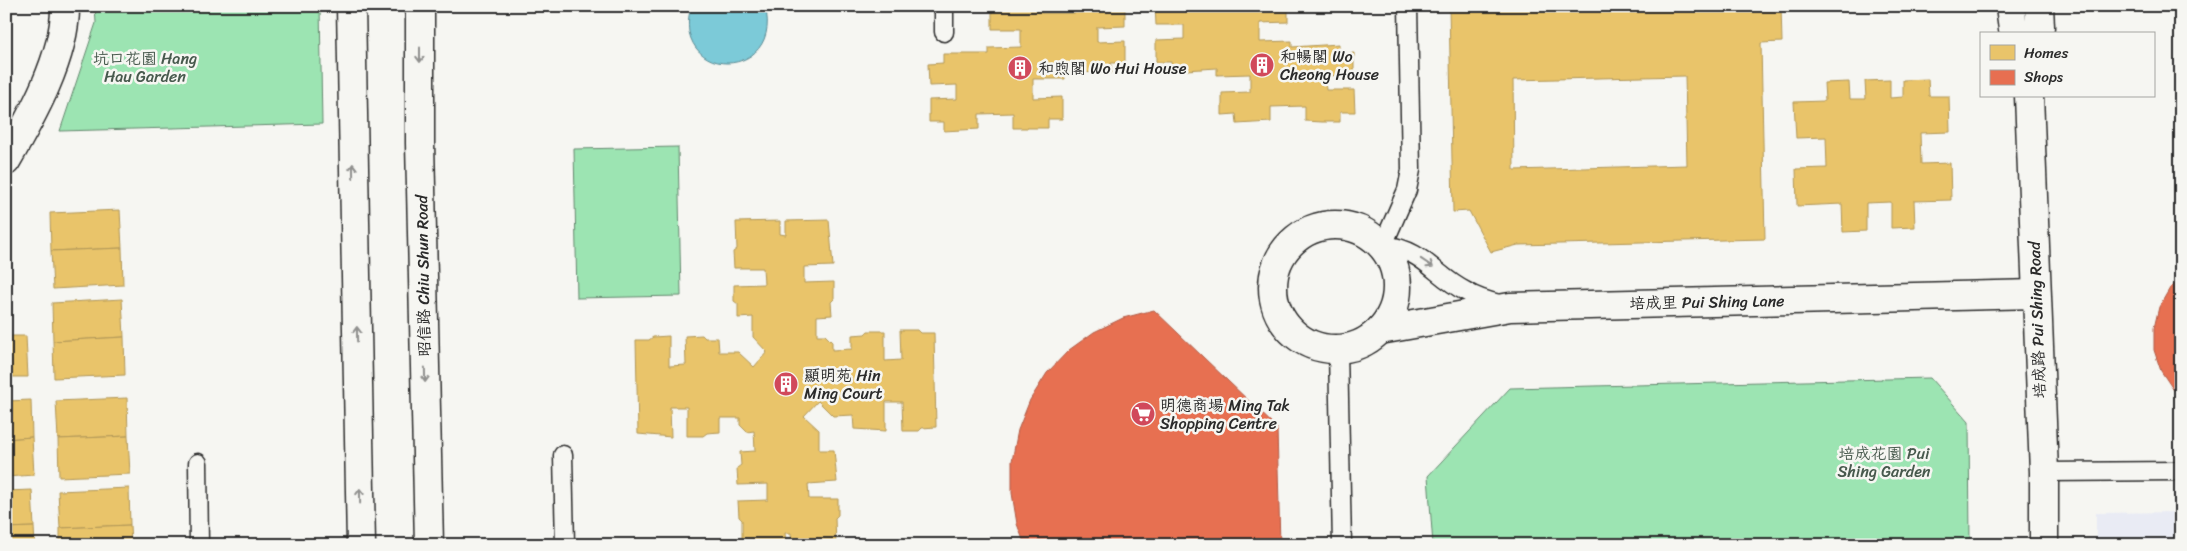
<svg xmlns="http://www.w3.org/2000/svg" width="2187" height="551" viewBox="0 0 2187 551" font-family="Sriracha,'LXGW WenKai TC',sans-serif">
<rect width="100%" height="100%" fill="#f6f6f2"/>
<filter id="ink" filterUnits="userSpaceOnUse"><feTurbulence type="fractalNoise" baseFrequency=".02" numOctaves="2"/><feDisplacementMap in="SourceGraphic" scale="10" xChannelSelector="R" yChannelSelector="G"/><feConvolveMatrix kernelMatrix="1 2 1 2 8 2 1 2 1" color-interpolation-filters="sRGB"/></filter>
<g filter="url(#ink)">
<path fill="#e9ebf4" d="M2181 512V545H2096V513Z"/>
<g fill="#9ce4b2" stroke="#64886e">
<path d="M95 6H320L322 124 60 131 96 23Z"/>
<path d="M678 147 681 296 577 298 574 149Z"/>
<path d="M1930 378 1969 422 1970 545H1433L1428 476 1510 388Z"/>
</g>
<path fill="#7bcad8" stroke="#5b8a93" d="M692 6H765C782 69 700 83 689 32 688 24 688 14 692 6Z"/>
<g fill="#e9c46a" stroke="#b09657" fill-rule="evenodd">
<path d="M1006 6H1041V13H1075V6H1125V26L1097 27V42L1125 41V63H1111L1112 73 1065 72V79H1033V98L1062 97V119H1048V128H1013V113L979 114V129L944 131V122H929V100L957 99V85L929 86 928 64 943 63V54H989V48L1021 47V29H992V8Z"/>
<path d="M1155 6H1205V9L1239 8V6H1288V22L1260 23V42L1292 41V47L1339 44V54L1354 53V75L1325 76 1326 90H1354L1355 112H1340V122H1322L1305 121V106L1271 107V122L1237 124 1236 114 1222 115V93L1250 92V74L1217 75V68L1171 71V62H1156V40L1184 39V25H1156Z"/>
<path d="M1449 6H1781L1782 42 1761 43 1765 239 1518 245 1491 252 1469 211 1453 212ZM1685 76 1687 165 1514 170 1513 80Z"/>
<path d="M1928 79 1929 96H1949L1950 132 1920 133 1921 164 1950 163 1951 200 1914 201 1915 227 1891 228V202L1866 203V231L1843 232 1842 204 1797 206 1796 169 1827 168 1826 137 1796 138 1794 102 1825 101 1824 83 1849 82 1850 99H1866L1865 81 1890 80V98L1903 97V80Z"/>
<path d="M120 210 122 248 51 251 50 213Z"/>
<path d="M829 220 833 266 804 267V283L834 282V299L831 302 832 315 817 316V335H825L832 342V350L852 349V335L865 334 868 331H885V361L901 360 900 330H917L920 333H934L936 427 922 428 919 431H903L902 402H886V431L854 429 853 415 833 416 818 401 804 416 819 430V450H834L837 482 808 484 809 499H838V515L835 518 836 545H792L791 533H785L786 545H742V520L739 517 738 501 768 500V484L738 485 737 468 741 465 740 452 755 451 754 431 747 432 740 425V418H720V432L707 433 703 436H687V407H670L671 437 638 434 636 340H649L653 337 669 336V366L686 365 685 336 702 335 705 338H718L719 352H738L754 367 767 352 753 337V317L738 318V304L734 301V285L764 284 763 268H734L733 252 737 249 736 222 780 221V234L786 235V221Z"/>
<path d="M122 248 123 285 53 289 51 251Z"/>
<path d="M122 299 124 337 53 341 52 303Z"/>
<path d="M6 336H26L28 377H6Z"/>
<path d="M124 337 125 375 54 378 53 341Z"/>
<path d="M127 398 128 436 58 439 56 401Z"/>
<path d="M31 400 32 437 6 439V401Z"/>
<path d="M128 436 130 474 59 477 58 439Z"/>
<path d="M32 437 34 475 6 477V439Z"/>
<path d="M129 488 130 525 60 528 58 491Z"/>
<path d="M32 490 34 527 6 528V491Z"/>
<path d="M130 525 131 545H60V528Z"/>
<path d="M34 527 35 545H6V528Z"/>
</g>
<g fill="#e76f51" stroke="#af5b46">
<path d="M2181 279V395L2173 389 2161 371 2154 350V328L2159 307 2170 288Z"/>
<path d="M1154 310 1277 428 1280 545H1025L1017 524 1012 493V461L1018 430 1030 400 1047 373 1069 350 1094 332 1123 318Z"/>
</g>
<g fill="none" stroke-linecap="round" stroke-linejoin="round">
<defs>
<g id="service">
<path d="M944 6V32"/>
<path d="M1408 6 1411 170 1407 190 1383 245C1425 250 1434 276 1467 292 1478 299 1491 302 1503 305"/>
<path d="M1338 350 1342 545"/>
<path d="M563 455 565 545"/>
<path d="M198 463 199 545"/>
<path d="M2044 472 2181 471"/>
</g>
<g id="minor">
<path d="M2010 6 2013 29 2015 34"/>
<path d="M2037 34 2040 27 2039 6"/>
<path d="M2029 96 2044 472V545"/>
<path d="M6 161C31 118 66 56 65 6"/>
<circle cx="1335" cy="287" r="62"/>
<path d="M1380 330 1510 307 2036 294"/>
</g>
<g id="secondary">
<path d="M351 6 361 545"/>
<path d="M420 6V143L429 545"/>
</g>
</defs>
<use href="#service" stroke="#2b2b2b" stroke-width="21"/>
<use href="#minor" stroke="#2b2b2b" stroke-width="31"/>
<use href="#secondary" stroke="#2b2b2b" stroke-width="31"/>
<use href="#service" stroke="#f6f6f2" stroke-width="18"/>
<use href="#minor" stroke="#f6f6f2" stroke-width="28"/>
<use href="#secondary" stroke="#f6f6f2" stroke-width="28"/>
</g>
<defs><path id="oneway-shaft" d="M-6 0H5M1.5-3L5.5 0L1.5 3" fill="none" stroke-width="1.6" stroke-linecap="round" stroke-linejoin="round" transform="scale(1.25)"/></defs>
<g stroke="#90908e">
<use href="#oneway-shaft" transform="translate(420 55) rotate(90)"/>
<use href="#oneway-shaft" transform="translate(353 171) rotate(-91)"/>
<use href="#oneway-shaft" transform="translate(1427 263) rotate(34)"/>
<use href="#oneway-shaft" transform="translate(357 334) rotate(-91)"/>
<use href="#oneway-shaft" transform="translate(425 375) rotate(89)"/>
<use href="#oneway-shaft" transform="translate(360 496) rotate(-91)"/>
</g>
</g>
<defs>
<symbol id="building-disc" viewBox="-11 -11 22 22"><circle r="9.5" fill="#d1495b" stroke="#f6f6f2"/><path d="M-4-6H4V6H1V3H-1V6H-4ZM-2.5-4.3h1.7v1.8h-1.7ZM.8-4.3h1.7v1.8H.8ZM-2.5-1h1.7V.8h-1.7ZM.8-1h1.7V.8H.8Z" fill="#fff"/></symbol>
<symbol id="supermarket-disc" viewBox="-11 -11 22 22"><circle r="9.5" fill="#d1495b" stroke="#f6f6f2"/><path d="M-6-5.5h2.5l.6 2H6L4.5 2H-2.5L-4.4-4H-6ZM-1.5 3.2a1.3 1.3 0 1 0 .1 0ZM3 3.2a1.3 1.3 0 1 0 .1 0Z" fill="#fff"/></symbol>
</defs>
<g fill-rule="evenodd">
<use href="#building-disc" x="1248" y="51" width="28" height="28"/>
<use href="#building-disc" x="1006" y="54" width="28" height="28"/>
<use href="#building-disc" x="772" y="370" width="28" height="28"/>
<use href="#supermarket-disc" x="1129" y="400" width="28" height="28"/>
</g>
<g text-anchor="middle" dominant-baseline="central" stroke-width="5" stroke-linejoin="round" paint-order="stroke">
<g font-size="16" fill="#2b2b2b" stroke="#f6f6f2" text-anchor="start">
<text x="1280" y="56">和暢閣 Wo<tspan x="1280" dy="18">Cheong House</tspan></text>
<text x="1038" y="68">和煦閣 Wo Hui House</text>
<text x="804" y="375">顯明苑 Hin<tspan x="804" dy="18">Ming Court</tspan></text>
<text x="1160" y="405">明德商場 Ming Tak<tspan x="1160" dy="18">Shopping Centre</tspan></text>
</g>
<g font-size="16" fill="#47594d" stroke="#f6f6f2">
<text x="145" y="58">坑口花園 Hang<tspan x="145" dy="18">Hau Garden</tspan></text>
<text x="1884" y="453">培成花園 Pui<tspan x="1884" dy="18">Shing Garden</tspan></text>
</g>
<g font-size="16" fill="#2b2b2b" stroke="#f6f6f2">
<text transform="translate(423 276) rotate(-91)">昭信路 Chiu Shun Road</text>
<text transform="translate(1707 302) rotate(-1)">培成里 Pui Shing Lane</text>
<text transform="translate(2037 320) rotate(-92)">培成路 Pui Shing Road</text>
</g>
</g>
<rect width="2187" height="551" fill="none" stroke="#f6f6f2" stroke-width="25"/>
<rect x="12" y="12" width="2162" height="526" fill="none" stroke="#2b2b2b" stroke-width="2" filter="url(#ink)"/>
<rect x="1980" y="32" width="175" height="65" fill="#f6f6f2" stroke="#a5a5a2"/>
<rect x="1990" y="45" width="25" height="15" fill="#e9c46a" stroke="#a5a5a2"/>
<text x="2024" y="58" font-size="15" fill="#2b2b2b">Homes</text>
<rect x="1990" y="70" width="25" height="15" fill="#e76f51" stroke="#a5a5a2"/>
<text x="2024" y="82" font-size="15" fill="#2b2b2b">Shops</text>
</svg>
